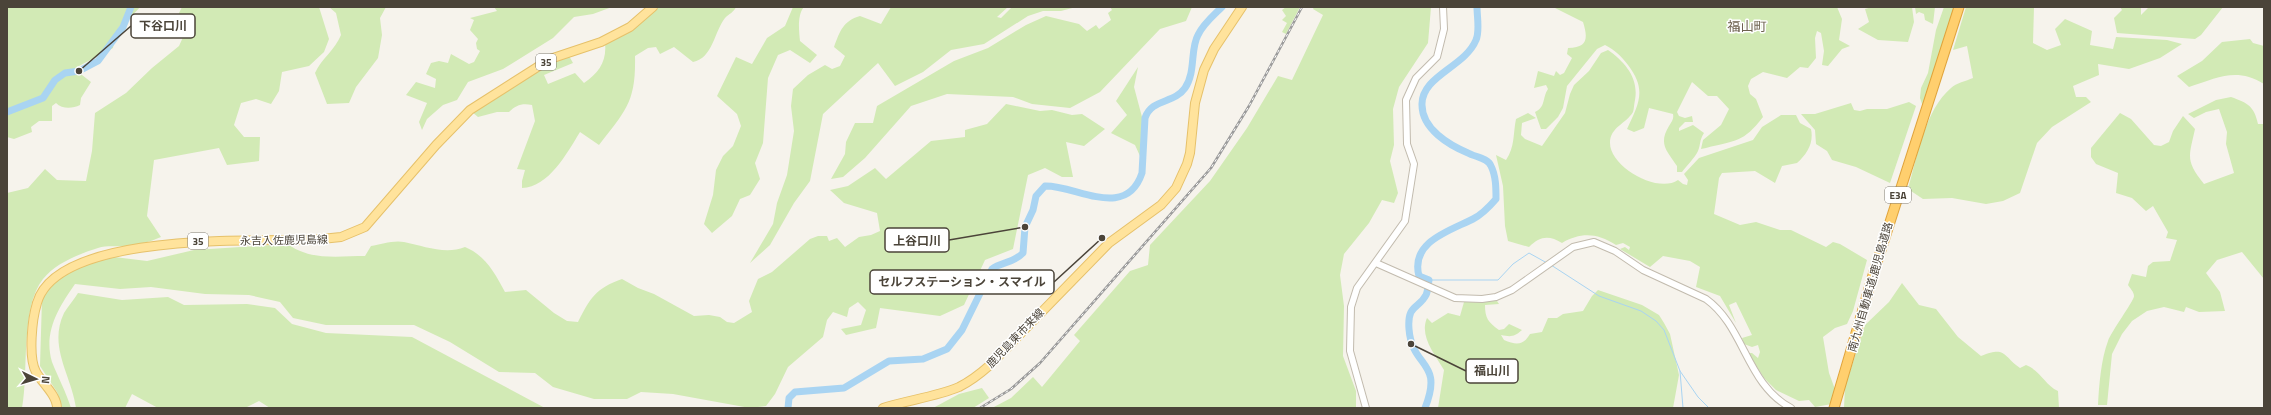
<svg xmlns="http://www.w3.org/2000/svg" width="2271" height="415" viewBox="0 0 2271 415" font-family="'Titillium Web','Noto Sans JP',sans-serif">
<rect width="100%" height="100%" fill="#f6f3ec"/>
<g fill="#d2eab5">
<path d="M7 7H140C123 27 118 17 113 48L77 67 82 75 91 82 81 98 80 105C72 109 62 109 56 103L52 106V121H39L31 127 32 132 14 139 7 137Z"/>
<path d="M182 7H319L329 39 324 52 309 66 282 72 279 91 271 104 256 99 241 103 234 125 244 137H260L259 161 227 165 219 148 154 160 147 216 161 237C149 242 139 245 126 246 117 247 107 245 98 248 79 254 56 263 43 279 20 308 29 372 22 408H7V193L28 188 45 169 57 180 86 181 92 151 95 113 126 93 152 68 179 46 184 35 179 13Z"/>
<path d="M329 7H386L380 18 382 35 378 58 356 87 349 103 327 104 315 73C321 59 335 50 341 35L336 13Z"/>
<path d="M494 7H612L593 14 574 17 553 38 503 69 468 82 457 100 443 105 427 119 422 130 419 122 427 103 406 95 416 82 435 88 436 79 426 74 431 63 439 61 448 63 451 54 469 64 474 62 480 51 477 49 476 43 478 39 470 30 474 20 470 18 497 11Z"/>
<path d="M656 7H736C734 12 729 14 725 18 714 32 713 58 693 62L674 47 660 54 656 47 648 48 635 56C636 102 626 110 599 145L580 132C567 153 549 187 522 188V181L525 170 517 169 535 121 532 105C522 103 516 105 509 112H497L478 117 472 112 540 67 568 54 573 63 544 75 548 84 575 73 584 83C599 73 607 61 605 43Z"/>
<path d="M793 7H804C797 15 799 31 800 41L817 55 810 63 790 50 778 55 768 78 763 143 755 163 760 179 750 195 740 199 732 216 712 233 704 224 713 195 716 170 723 156 733 146 741 126 737 114 717 96 736 57 752 64 767 38 785 26Z"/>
<path d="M891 7H1008L997 17 1001 18 1012 7H1076L1061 11H1043L1028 16 984 44 951 50 923 72 895 86 878 63 823 114 810 181 794 203 770 245 750 263 773 224 777 203 787 175 794 131 791 106 793 89 808 75 825 65 832 69 840 66 845 56 834 47C840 31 843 21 860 16L881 24Z"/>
<path d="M1110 7H1192L1186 21 1160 29 1100 92 1070 108 1032 104 1013 97 947 94 911 106 865 158 843 177 831 179 845 154 846 142 855 123H873L877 106 954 61 988 48 1026 25 1046 16 1079 24 1087 31 1096 25 1099 29 1111 20 1108 13 1112 10Z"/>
<path d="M1286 7H1300L1286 34 1282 32 1287 23 1282 20 1286 16 1282 10Z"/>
<path d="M1314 7H1431L1428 43 1399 87 1393 109 1394 145 1390 161 1398 193 1394 203 1382 200 1369 223 1344 254 1340 275 1344 306 1343 356 1356 391V408H992L1011 398 1033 377 1042 387 1080 341 1074 335 1130 271 1148 265 1150 245 1210 181 1247 128 1278 76 1292 80 1323 15 1313 9Z"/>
<path d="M1553 7H1837L1842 19 1839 40 1850 46 1842 49 1828 66 1822 65 1824 51 1821 33 1817 31 1815 38 1816 58 1808 68 1800 67 1787 78 1763 72 1751 79 1748 86 1750 94 1756 99 1763 117C1743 143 1736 140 1706 148L1701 149 1703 140 1721 125 1729 109 1717 96H1708L1692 82 1677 112 1679 116 1685 118 1692 116 1693 122H1685L1679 128V131L1693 125 1704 133C1699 141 1701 144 1698 151 1694 159 1687 165 1682 172H1677V166C1667 151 1658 144 1669 126 1672 121 1674 119 1673 114L1649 108 1644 128 1634 132 1627 129C1639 103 1647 90 1628 65 1621 56 1615 50 1605 45L1597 49 1567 86 1563 108 1558 117 1546 129H1541L1535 112C1546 107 1542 98 1548 89L1546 85 1534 88 1538 71 1554 76 1556 71 1560 75 1564 73 1572 58 1567 54 1568 48C1588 48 1588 38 1583 22Z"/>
<path d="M1872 7H1912L1914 22 1908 42 1878 40 1858 29 1869 22 1865 9Z"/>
<path d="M1915 7H1935L1933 24 1925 20 1924 14 1919 12 1916 14Z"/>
<path d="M1944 7H1954L1923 107 1920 98 1921 88 1928 73 1936 30Z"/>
<path d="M1966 7H2034L2033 43 2047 50 2061 45 2055 29 2065 19 2092 31 2090 45 2113 49 2116 37 2167 40 2182 44 2160 58 2129 69 2098 64 2099 75 2073 86 2076 97H2086L2091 102 2052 127 2037 143 2020 193 2003 201 1986 204 1952 198 1923 199 1908 189C1917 157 1925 110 1951 88 1956 83 1966 81 1973 78L1967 46 1953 50Z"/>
<path d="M2120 7H2141V15L2149 7H2223L2201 35 2195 39 2117 33 2114 18 2122 10Z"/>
<path d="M2250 39 2253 43 2264 46V84C2236 67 2218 78 2189 87L2177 76 2202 61 2222 42Z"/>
<path d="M1608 50C1625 62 1639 78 1635 100 1634 104 1634 109 1633 112 1626 124 1610 127 1610 143 1610 167 1658 194 1678 180L1683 184 1687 185 1688 180 1684 174 1699 158 1753 140 1762 127 1781 115H1796L1800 123 1811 129C1814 143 1807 154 1797 163L1782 166 1775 183 1755 171 1722 173 1719 178 1714 214 1740 225 1756 222 1780 230H1791L1826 247 1833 242 1840 244 1867 260 1853 311 1847 324 1835 328 1823 337 1829 373 1836 392 1832 404 1815 407 1809 400 1799 401 1776 390 1764 378 1748 353H1752L1758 358 1760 352 1758 345 1752 347 1744 344 1742 338 1752 335 1736 302 1729 305 1736 323 1720 296 1696 287 1700 267 1690 261 1663 256 1650 267 1620 249 1625 247 1629 250 1630 247 1623 243 1616 245C1597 233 1581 232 1562 243 1549 235 1540 236 1529 247L1508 241 1505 226 1503 186 1496 155 1506 160C1515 147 1513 133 1516 119L1528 113 1536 118 1522 123 1521 135 1525 139 1542 146 1565 113 1570 94 1574 85 1589 71 1601 53Z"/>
<path d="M1138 67 1134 87 1142 117 1143 133 1140 156 1135 145 1111 133 1127 115 1116 101Z"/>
<path d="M2231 97C2248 103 2254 106 2258 124H2264V279L2242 252 2217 260 2206 273 2220 292 2225 311 2199 312 2186 307 2184 312 2164 307 2147 311 2132 321 2122 334 2112 354 2107 405H2098C2099 386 2101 359 2108 341 2111 332 2135 299 2134 296 2134 292 2130 288 2128 285L2132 274 2146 277 2148 266 2153 262 2170 261 2177 240 2166 238 2168 232 2153 206 2146 211 2132 198 2116 193 2118 173 2096 164 2091 157V148L2120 113 2131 119 2154 145 2161 146 2169 142 2173 131 2183 116 2195 129C2189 157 2185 160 2204 184L2234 173 2226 144 2227 132 2219 109 2206 112 2194 118 2188 114 2216 100Z"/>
<path d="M1909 102 1916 106 1890 183 1856 167 1832 160 1827 151 1816 144 1815 130 1801 114H1815L1851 103 1854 110 1860 111 1867 109H1887Z"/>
<path d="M1006 104 1040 111 1052 110 1072 115 1082 114 1105 129 1084 146 1066 142 1073 177H1062L1045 168 1028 175 1013 249 985 260 964 305 940 316 880 308 876 328 846 335 841 329 861 325 866 310 858 302 849 308 847 317 833 312 827 320 823 337 788 367 775 394 766 406 750 408 673 394 641 392 627 399H594L553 387 535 373 499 372 450 342 414 325H326L293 318 280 302 249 295 205 294 151 287 120 289 75 284C59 307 43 332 52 362 58 377 66 392 71 408H62L57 392 40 366 42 299 52 280 106 256 147 261 194 250 288 244C310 261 339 256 365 256L371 246C381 244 394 240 404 242 424 246 445 255 465 247 486 256 494 272 505 292L526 290 554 313 567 321 578 322C590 298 596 288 622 279L638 288 654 294 694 316 709 315 720 317 727 322 734 323 752 312 749 301 758 279 772 272 810 239 818 236H827L829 241 837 238 845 247 859 237 871 235 880 231 877 213 844 203 830 190 848 186 875 168 886 179 931 141 965 137V130L987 124Z"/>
<path d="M1902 283 1919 305 1936 309 1958 337 1981 356C2006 346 2002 355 2020 368L2026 365C2041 371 2045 385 2058 391L2059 408H1844L1845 387 1865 325 1889 302Z"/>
<path d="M1598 290 1642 305 1659 315 1664 323 1670 334 1679 375 1673 408H1438L1444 370C1435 355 1419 336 1427 318L1432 323 1448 313 1460 316 1464 302 1497 301 1499 304 1485 305C1485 318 1488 322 1499 330L1504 329 1509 324 1522 330C1514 337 1511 337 1501 335L1504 340C1516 345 1523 346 1530 334L1542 332 1548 318H1557L1563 314 1583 311 1592 296Z"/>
<path d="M78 293 122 300 168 297 184 305 247 304 275 308 292 324 326 333 412 337 545 408H270L259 401 245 408H158L132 394 125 408H76C71 374 48 347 64 313 68 306 74 300 78 293Z"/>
<path d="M982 388 989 398 973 408H933L959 394Z"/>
</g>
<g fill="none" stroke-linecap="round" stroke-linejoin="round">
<g stroke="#a9d4f2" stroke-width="1">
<path d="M1551 265 1599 296 1641 311 1656 321 1664 330 1680 371 1698 397 1709 408"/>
<path d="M1429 280H1498L1513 264 1529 253 1547 263"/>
<path d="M1680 371 1683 408"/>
</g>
<g stroke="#a9d4f2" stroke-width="7">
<path d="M7 112 43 98 55 80 65 73 79 71 98 61 123 27 131 7"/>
<path d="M788 408 789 398 795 392 844 388 889 361 923 359 947 349 962 330 992 269C1001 262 1014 263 1023 253L1025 227 1033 210 1036 196 1045 186C1076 185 1126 221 1142 173L1145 118C1152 98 1174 104 1185 88 1196 72 1190 49 1198 35 1203 24 1214 15 1222 7"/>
<path d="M1425 408C1444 360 1412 369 1409 329 1407 304 1419 309 1426 295 1428 291 1428 285 1429 280L1419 276C1410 242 1449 231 1473 219 1481 215 1490 206 1496 199 1496 188 1496 176 1491 166 1488 158 1475 157 1468 153 1449 145 1422 129 1422 105 1421 76 1465 67 1476 40 1480 31 1477 17 1477 7"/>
</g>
<defs>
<g id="minor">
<path d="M1376 263 1455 298 1482 299 1496 297 1512 290 1573 247 1594 242 1615 251 1643 270 1706 299C1745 327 1746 384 1791 408"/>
<path d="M1366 408 1350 351 1351 307 1357 288 1405 221 1414 164 1407 144 1406 100 1416 78 1437 57 1444 29 1443 7"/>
</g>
<g id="major">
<path d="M57 408C57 395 42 383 36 372 28 357 32 319 37 303 57 232 253 241 312 240L341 237 365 227 436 145 470 110 550 59 601 42 630 27 653 7"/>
<path d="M883 408C908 400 935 397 959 387 971 381 981 373 990 365L1109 243 1161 205 1176 188 1187 164 1190 153 1195 103 1204 70 1214 49 1242 7"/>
</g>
<path id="highway" d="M1834 408 1873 275 1959 7"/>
</defs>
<use href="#minor" stroke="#c2bbae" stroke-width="8"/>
<use href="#major" stroke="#e6c16a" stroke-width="10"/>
<use href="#highway" stroke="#e0a43c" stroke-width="11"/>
<use href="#minor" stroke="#fff" stroke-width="6"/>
<use href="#major" stroke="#ffe39c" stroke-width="8"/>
<use href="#highway" stroke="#ffcf6e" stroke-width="9"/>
<defs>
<path id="rail" d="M980 408 1011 389 1040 363 1211 168 1249 106 1302 7"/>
</defs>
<use href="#rail" stroke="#9a9a9a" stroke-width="2.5"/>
<use href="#rail" stroke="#fff" stroke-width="1" stroke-dasharray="3" stroke-linecap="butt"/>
</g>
<g text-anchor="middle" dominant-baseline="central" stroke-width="3" stroke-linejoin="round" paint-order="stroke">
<g fill="#fff" stroke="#817c74" stroke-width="1">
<rect x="536" y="54" width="20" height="16" rx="3"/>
<rect x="1885" y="187" width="26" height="16" rx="3"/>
<rect x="188" y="233" width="20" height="16" rx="3"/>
</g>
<g font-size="10" font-weight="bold" fill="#4b4439">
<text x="546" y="62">35</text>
<text x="1898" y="195">E3A</text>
<text x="198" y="241">35</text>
</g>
<g font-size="11" fill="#4b4439" stroke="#fff">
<text transform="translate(284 240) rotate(-1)">永吉入佐鹿児島線</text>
<text transform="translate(1870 287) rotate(-74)">南九州自動車道;鹿児島道路</text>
<text transform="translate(1015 338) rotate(-46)">鹿児島東市来線</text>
</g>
<g font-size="13" fill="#6e6250" stroke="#fff">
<text x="1747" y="26">福山町</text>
</g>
</g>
<path fill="none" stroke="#4b4439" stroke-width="1.5" d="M79 71L131 26M1025 227L949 240M1102 238L1054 282M1411 344L1466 371"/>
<g fill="#4b4439" stroke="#fff" stroke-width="1.5">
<circle cx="79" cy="71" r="4"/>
<circle cx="1025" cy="227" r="4"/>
<circle cx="1102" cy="238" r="4"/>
<circle cx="1411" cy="344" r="4"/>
</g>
<g fill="#fff" stroke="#4b4439" stroke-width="1.5">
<rect x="131" y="14" width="64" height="24" rx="4"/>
<rect x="885" y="228" width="64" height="24" rx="4"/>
<rect x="870" y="270" width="184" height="24" rx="4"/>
<rect x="1466" y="359" width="52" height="24" rx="4"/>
</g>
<g font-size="12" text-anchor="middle" font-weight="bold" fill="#4b4439">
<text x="163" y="30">下谷口川</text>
<text x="917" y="245">上谷口川</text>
<text x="962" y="286">セルフステーション・スマイル</text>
<text x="1492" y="375">福山川</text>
</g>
<rect width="2271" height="415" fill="none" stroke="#4b4439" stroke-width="16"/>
<g transform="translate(36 379) rotate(95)" stroke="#ffffff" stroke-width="3" paint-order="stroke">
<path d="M0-3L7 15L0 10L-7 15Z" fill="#4b4439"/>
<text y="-6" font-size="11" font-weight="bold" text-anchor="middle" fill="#4b4439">N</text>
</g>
</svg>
